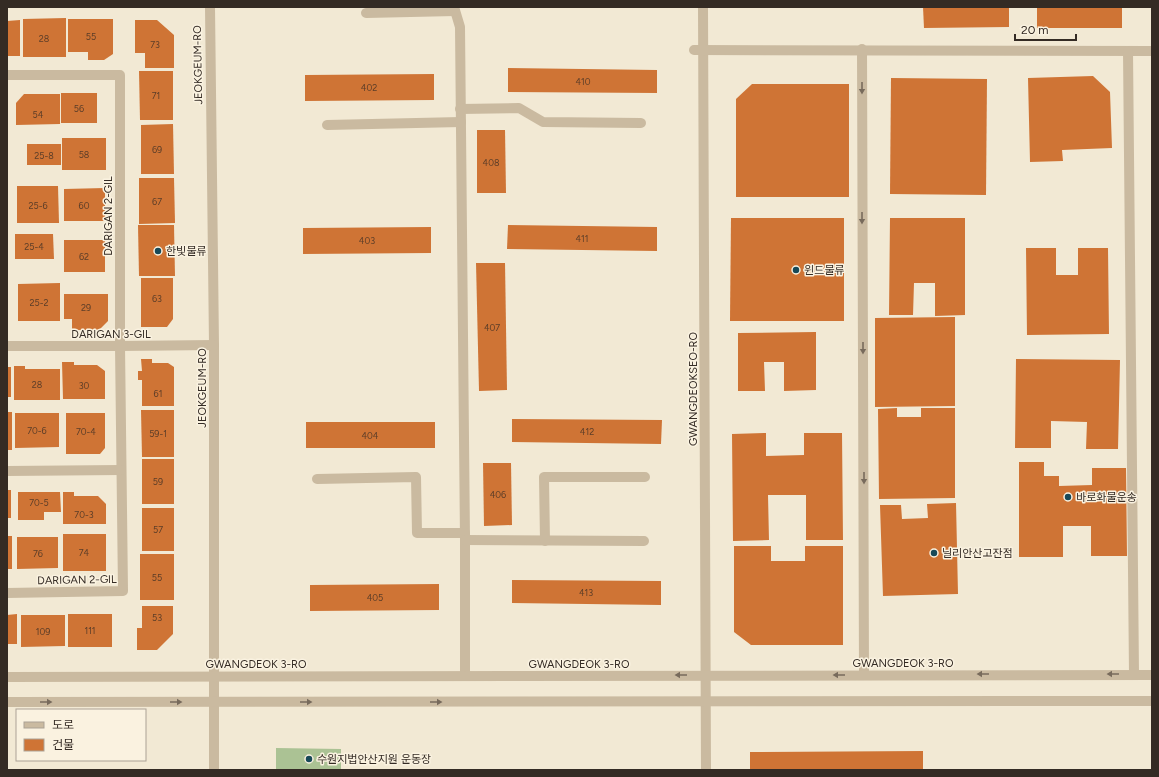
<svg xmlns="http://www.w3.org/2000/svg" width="1159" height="777" viewBox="0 0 1159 777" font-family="Figtree,'Noto Sans KR',sans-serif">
<rect width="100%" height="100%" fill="#f2e9d4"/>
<path fill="#abc294" d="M276 748 341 749V770H276Z"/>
<g fill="#cf7435">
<path d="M923 7H1009V27L924 28Z"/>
<rect x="1037" y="7" width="85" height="21"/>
<path d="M66 18V57H23V19Z"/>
<path d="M68 19H113V54L104 60H88V52H68Z"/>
<path d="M20 20V56H7V21Z"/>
<path d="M135 20H157L174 35V68H145V53H135Z"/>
<path d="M508 68 657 70V93L508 92Z"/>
<path d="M139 71H173V120H140Z"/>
<path d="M434 74V100L305 101V75Z"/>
<path d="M1093 76 1110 92 1112 148 1062 150 1063 161 1030 162 1028 78Z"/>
<path d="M891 78 987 79 986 195 890 194Z"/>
<path d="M752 84H849V197H736V99Z"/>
<rect x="61" y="93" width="36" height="30"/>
<path d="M24 94H60V124L16 125V103Z"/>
<path d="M173 124 174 174H141V125Z"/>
<path d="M477 130H505L506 193H477Z"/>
<rect x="62" y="138" width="44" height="32"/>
<rect x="27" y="144" width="34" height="21"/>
<path d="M139 178H174L175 223 139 224Z"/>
<path d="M17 186H58L59 223H17Z"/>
<path d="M105 188V221H64V189Z"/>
<path d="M731 218H844V321H730Z"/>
<path d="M890 218H965V315L935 316V283H914L913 315H889Z"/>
<path d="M138 225H174L175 276H139Z"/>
<path d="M508 225 657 227V251L507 249Z"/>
<path d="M431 227V253L303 254V228Z"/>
<path d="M15 234H53L54 259H15Z"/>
<rect x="64" y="240" width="41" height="32"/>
<path d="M1026 248H1056V275H1078V248H1108L1109 334 1027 335Z"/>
<path d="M476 263H505L507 390 479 391Z"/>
<path d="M141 278H173V319L167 327H141Z"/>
<path d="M60 283V321H18V284Z"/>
<path d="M64 294H108V321L99 330H72V319H64Z"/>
<path d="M955 317V406L875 407V318Z"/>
<path d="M816 332V390L784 391V362H764L765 391H738V333Z"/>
<path d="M141 359H152V363H168L174 367V406H142V380H138V371H142Z"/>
<path d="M1016 359 1120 360 1118 449H1086L1087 422 1051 421V448H1015Z"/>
<path d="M62 362H74V365H97L105 371V399H63Z"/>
<path d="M14 366H25V369H60V400H14Z"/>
<rect x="7" y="367" width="4" height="30"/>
<path d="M897 408V417H921V408H955V498L879 499 878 409Z"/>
<path d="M141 410H174V457H142Z"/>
<rect x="7" y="412" width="5" height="38"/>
<path d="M15 413H59V447L15 448Z"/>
<path d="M66 413H105V448L100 454H66Z"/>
<path d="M512 419 662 420 661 444 512 442Z"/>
<rect x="306" y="422" width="129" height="26"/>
<path d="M766 433V456L804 455V433H842L843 540H806V495H768L769 540 733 541 732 434Z"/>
<rect x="142" y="459" width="32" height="45"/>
<path d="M1019 462H1044V476H1059V486L1092 485V468H1126L1127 556H1091V526H1063V557H1019Z"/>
<path d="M483 463H511L512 525 484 526Z"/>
<rect x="7" y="490" width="4" height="28"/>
<path d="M18 492H60L61 512H44V520H18Z"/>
<path d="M63 492H74V496H98L106 504V524H63Z"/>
<path d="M956 503 958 594 883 596 880 505H901L902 519 928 518 927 504Z"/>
<rect x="142" y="508" width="32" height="43"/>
<rect x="63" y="534" width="43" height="37"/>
<rect x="7" y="536" width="5" height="33"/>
<path d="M17 537H58V568L17 569Z"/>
<path d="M734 546H771V561H805V546H843V645H751L734 632Z"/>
<rect x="140" y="554" width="34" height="46"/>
<path d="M512 580 661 581V605L512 603Z"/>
<path d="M439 584V610L310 611V585Z"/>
<path d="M142 606H173V634L157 650H137V628H142Z"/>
<path d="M17 614V644H7V615Z"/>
<rect x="68" y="614" width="44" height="33"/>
<path d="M21 615H65V646L21 647Z"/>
<path d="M923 751V770H750V752Z"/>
</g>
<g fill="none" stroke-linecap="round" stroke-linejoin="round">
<g stroke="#cabaa0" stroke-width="10">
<path d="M210 7 214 345V770"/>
<path d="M454 7 460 27 465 540V676"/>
<path d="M703 7 706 770"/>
<path d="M366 13 455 11"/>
<path d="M862 49 864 675"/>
<path d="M694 50 1152 51"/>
<path d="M1128 51 1134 674"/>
<path d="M7 75H120V346L123 591 7 593"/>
<path d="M460 109 519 108 543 122 641 123"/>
<path d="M327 125 461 122"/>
<path d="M7 346H120L214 345"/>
<path d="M7 471 121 470"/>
<path d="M317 479 416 477 417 533H465"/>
<path d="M465 540 644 541"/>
<path d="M545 541 544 477H645"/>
<path d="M7 677 1152 675"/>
<path d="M7 702 1152 701"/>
</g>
</g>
<defs><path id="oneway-solid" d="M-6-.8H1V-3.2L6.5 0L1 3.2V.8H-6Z"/></defs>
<g fill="#786b5c">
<use href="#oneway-solid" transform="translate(862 88) rotate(90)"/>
<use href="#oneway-solid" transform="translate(862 218) rotate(90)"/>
<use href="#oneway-solid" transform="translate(863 348) rotate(90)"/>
<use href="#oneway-solid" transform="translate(864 478) rotate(90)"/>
<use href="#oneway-solid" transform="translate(983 674) rotate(180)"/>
<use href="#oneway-solid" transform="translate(1113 674) rotate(180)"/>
<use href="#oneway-solid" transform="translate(681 675) rotate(180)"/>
<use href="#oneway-solid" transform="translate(839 675) rotate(180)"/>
<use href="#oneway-solid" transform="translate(46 702)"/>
<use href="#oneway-solid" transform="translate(176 702)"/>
<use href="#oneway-solid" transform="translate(306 702)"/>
<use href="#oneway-solid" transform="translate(436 702)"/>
</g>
<g fill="#174958" stroke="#faf2e0" stroke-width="1.5">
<circle cx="158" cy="251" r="4"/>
<circle cx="796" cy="270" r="4"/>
<circle cx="1068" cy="497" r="4"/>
<circle cx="934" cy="553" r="4"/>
<circle cx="309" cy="759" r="4"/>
</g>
<g text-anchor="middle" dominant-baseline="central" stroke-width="3" stroke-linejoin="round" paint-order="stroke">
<g font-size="9" fill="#5b3d28">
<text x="91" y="36">55</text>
<text x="44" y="38">28</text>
<text x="155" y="44">73</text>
<text x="583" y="81">410</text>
<text x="369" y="87">402</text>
<text x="156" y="95">71</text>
<text x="79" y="108">56</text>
<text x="38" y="114">54</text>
<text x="157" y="149">69</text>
<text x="84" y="154">58</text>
<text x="44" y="155">25-8</text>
<text x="491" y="162">408</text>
<text x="157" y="201">67</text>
<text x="38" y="205">25-6</text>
<text x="84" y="205">60</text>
<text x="582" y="238">411</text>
<text x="367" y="240">403</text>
<text x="34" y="246">25-4</text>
<text x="84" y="256">62</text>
<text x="157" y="298">63</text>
<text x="39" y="302">25-2</text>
<text x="86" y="307">29</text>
<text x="492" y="327">407</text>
<text x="37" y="384">28</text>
<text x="84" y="385">30</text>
<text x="158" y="393">61</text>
<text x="37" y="430">70-6</text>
<text x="86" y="431">70-4</text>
<text x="587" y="431">412</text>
<text x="158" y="433">59-1</text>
<text x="370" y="435">404</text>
<text x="158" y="481">59</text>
<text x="498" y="494">406</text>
<text x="39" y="502">70-5</text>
<text x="84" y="514">70-3</text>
<text x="158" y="529">57</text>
<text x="84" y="552">74</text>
<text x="38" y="553">76</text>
<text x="157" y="577">55</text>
<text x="586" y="592">413</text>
<text x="375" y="597">405</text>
<text x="157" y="617">53</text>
<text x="90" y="630">111</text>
<text x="43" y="631">109</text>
</g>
<g font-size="11" fill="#342b24" stroke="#faf2e0">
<text transform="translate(198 65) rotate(-91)">JEOKGEUM-RO</text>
<text transform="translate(108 216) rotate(-90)">DARIGAN 2-GIL</text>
<text x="111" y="334">DARIGAN 3-GIL</text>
<text transform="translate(202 388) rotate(-90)">JEOKGEUM-RO</text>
<text transform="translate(693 389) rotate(-90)">GWANGDEOKSEO-RO</text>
<text transform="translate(77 580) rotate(-1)">DARIGAN 2-GIL</text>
<text x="903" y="663">GWANGDEOK 3-RO</text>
<text x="256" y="664">GWANGDEOK 3-RO</text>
<text x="579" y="664">GWANGDEOK 3-RO</text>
</g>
<g font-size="11" fill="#342b24" stroke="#faf2e0" text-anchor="start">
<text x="166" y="251">한빛물류</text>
<text x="804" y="270">윈드물류</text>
<text x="1076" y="497">바로화물운송</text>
<text x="942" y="553">닐리안산고잔점</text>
<text x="317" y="759">수원지법안산지원 운동장</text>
</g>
</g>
<rect width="1159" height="777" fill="none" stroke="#342b24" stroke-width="16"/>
<rect x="16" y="709" width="130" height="52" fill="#faf2e0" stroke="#aba295"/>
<rect x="24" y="722" width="20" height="6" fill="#cabaa0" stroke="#aba295"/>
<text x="52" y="729" font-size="12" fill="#342b24">도로</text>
<rect x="24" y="739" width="20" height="12" fill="#cf7435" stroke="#aba295"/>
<text x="52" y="749" font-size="12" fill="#342b24">건물</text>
<path d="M1015 34v6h61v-6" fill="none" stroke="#342b24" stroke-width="2"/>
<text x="1021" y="34" font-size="12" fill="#342b24" stroke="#faf2e0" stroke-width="3" paint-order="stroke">20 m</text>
</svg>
